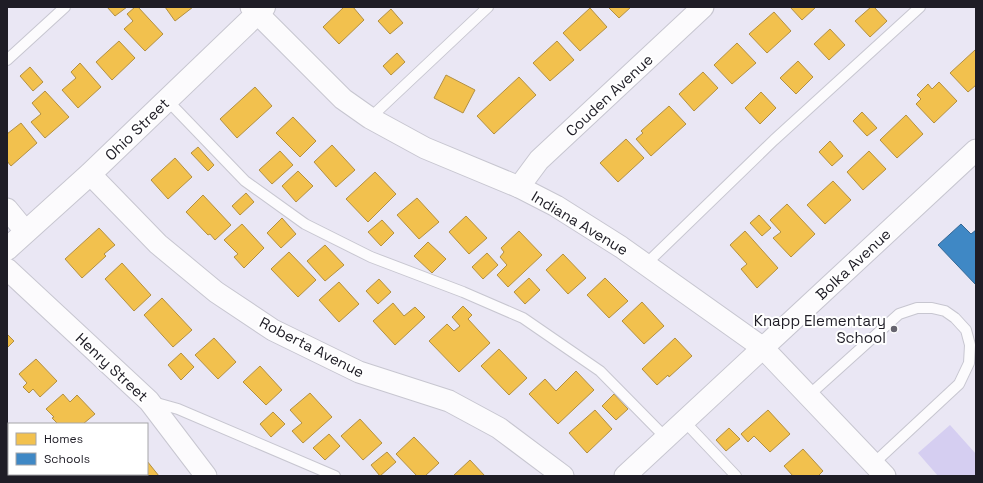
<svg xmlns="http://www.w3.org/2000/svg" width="983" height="483" viewBox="0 0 983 483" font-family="'Space Grotesk',sans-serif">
<rect width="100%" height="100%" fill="#eae7f4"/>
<path fill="#d5cef1" d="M950 425 976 454V476H938L918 453Z"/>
<g fill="#f2c14e" stroke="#b39042">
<path d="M107 7H127L115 16Z"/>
<path d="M135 7H138L163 34 145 51 124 29 133 21 127 14Z"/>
<path d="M165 7H193L175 21Z"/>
<path d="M344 7H353L364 20 339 44 323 27Z"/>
<path d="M608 7H631L619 18Z"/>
<path d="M790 7H816L802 20Z"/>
<path d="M871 7H874L887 21 870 37 855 21Z"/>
<path d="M590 8 607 27 580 51 563 33Z"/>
<path d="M391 9 403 23 390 34 378 21Z"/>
<path d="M774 12 791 31 767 53 749 34Z"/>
<path d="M830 29 845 45 829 60 814 44Z"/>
<path d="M119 41 135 58 112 80 96 62Z"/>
<path d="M557 41 574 60 550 81 533 63Z"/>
<path d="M737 43 756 63 732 84 714 65Z"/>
<path d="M975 50 976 52V85L968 92 950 73Z"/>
<path d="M397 53 405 62 391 75 383 66Z"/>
<path d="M798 61 813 77 796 94 780 78Z"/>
<path d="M80 63 101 87 78 108 62 90 76 78 71 72Z"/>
<path d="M30 67 43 82 33 91 20 76Z"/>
<path d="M703 72 718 88 694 111 679 94Z"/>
<path d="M446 75 475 90 463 113 434 98Z"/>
<path d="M519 77 536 95 494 134 477 116Z"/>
<path d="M939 82 957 101 934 123 916 104 921 99 917 95 928 84 932 89Z"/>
<path d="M255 87 272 106 237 138 220 119Z"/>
<path d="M45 91 69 117 45 138 31 122 41 114 32 103Z"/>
<path d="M761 92 776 108 760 124 745 108Z"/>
<path d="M669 106 686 124 651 156 636 139 643 133 641 131Z"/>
<path d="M862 112 877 128 867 136 853 121Z"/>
<path d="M906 115 923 134 897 158 880 140Z"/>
<path d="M293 117 316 141 300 157 276 133Z"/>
<path d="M21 123 37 143 11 166 7 161V134Z"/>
<path d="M626 139 644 158 618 182 600 163Z"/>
<path d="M830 141 843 156 832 166 819 152Z"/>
<path d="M332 145 355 170 336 187 314 162Z"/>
<path d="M198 147 214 165 208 171 191 153Z"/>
<path d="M280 151 293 165 272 184 259 170Z"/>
<path d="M869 151 886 169 863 190 847 172Z"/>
<path d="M175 158 192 177 168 199 151 180Z"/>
<path d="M298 171 313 186 296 202 282 186Z"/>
<path d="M375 172 396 194 368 222 346 199Z"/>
<path d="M833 181 851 200 825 224 807 205Z"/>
<path d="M246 193 254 202 240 215 232 206Z"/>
<path d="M203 195 231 225 215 240 210 234 208 235 186 212Z"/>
<path d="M417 198 439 222 419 239 397 215Z"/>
<path d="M787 204 815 234 791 257 773 238 781 232 770 220Z"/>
<path d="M759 215 771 228 762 236 750 223Z"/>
<path d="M466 216 487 238 469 254 449 232Z"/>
<path d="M282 218 296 234 281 248 267 233Z"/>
<path d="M382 220 394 233 381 246 368 232Z"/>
<path d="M242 224 264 248 244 268 234 257 238 254 224 240Z"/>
<path d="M99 228 115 245 104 254 106 256 82 278 65 259Z"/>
<path d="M519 231 542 255 508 287 497 275 507 265 500 257 504 252 501 248Z"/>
<path d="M745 231 778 268 757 288 741 269 747 264 730 245Z"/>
<path d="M428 242 446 259 432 273 414 256Z"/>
<path d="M325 245 344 265 325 281 307 261Z"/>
<path d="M289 252 316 280 298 297 271 269Z"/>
<path d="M487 253 498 265 483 279 472 267Z"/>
<path d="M563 254 586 278 568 294 546 270Z"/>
<path d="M122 263 151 295 134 311 105 279Z"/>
<path d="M529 278 540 290 525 304 514 292Z"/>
<path d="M605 278 628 301 609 318 587 295Z"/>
<path d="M379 279 391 292 378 304 366 291Z"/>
<path d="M339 282 359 304 339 322 319 300Z"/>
<path d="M162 298 192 330 173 347 144 315Z"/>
<path d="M642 302 664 326 644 344 622 321Z"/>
<path d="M393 303 404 316 415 307 425 317 395 345 373 321Z"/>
<path d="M463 306 472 315 468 319 490 343 459 372 429 341 447 324 454 331 460 326 452 317Z"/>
<path d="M7 334 14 341 7 348Z"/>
<path d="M214 338 236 362 218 379 195 355Z"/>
<path d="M675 338 692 356 669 377 668 375 657 385 642 369Z"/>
<path d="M499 349 527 378 509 395 481 366Z"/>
<path d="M181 353 194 367 181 380 168 365Z"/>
<path d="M36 359 57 381 40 397 33 389 29 393 23 387 27 383 19 374Z"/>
<path d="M260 366 282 390 266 405 243 382Z"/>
<path d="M576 371 594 390 558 424 529 394 545 379 556 391Z"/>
<path d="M310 393 332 417 303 443 292 431 302 423 290 410Z"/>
<path d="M63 394 70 402 77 395 95 414 83 424H58L52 418 54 417 46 409Z"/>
<path d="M614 394 628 409 616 420 602 406Z"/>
<path d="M595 410 612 429 587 453 569 433Z"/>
<path d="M768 410 790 434 770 452 754 436 748 442 741 434Z"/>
<path d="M273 412 285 424 271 437 260 424Z"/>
<path d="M360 419 382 443 363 460 341 436Z"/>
<path d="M729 428 740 439 726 451 716 440Z"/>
<path d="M329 434 340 446 325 460 313 448Z"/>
<path d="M414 437 439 463 425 476H417L396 454Z"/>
<path d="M803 449 823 471 818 476H793L784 466Z"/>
<path d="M387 452 396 462 380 476 371 465Z"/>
<path d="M470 460 485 476H453Z"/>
<path d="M147 461 159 476H120L119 474H147Z"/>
</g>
<path fill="#3f88c5" stroke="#356895" d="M961 224 971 234 976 230V285L938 245Z"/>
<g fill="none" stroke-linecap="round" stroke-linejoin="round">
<defs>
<g id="service">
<path d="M7 60 65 7"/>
<path d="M167 100 245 181 305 224 371 257 463 292 523 318 600 371 666 438"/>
<path d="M370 118 488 7"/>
<path d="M646 264 774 140 920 7"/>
<path d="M808 396 899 314 917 308H932L945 311 955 318 966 330 970 345 969 363 959 384 873 464"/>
<path d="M153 402 178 409 335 476"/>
<path d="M684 421 736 476"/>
</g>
<g id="minor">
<path d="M251 7 343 99 370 118 425 148 519 187 556 206 621 247 763 348 885 476"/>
<path d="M90 174 158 244 216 292 273 330 359 372 449 401 499 428 563 476"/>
<path d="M519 187 539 160 703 7"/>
<path d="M7 209 26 232"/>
<path d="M7 269 149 401 206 476"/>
<path d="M625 476 976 150"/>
</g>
<path id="tertiary" d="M7 249 90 174 264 7"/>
</defs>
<use href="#service" stroke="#c7c6d0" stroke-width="12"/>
<use href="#minor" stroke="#c7c6d0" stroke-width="23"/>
<use href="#tertiary" stroke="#c7c6d0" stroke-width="24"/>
<use href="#service" stroke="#fcfbfd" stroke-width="10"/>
<use href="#minor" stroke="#fcfbfd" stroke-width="21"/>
<use href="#tertiary" stroke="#fcfbfd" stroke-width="22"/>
</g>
<circle fill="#66646e" stroke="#fff" stroke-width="1.5" cx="894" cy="329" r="4"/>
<g text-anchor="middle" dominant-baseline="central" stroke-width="4" stroke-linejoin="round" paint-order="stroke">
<g font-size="15" fill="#1f1d26" stroke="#fff">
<text transform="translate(609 95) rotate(-43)">Couden Avenue</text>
<text transform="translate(137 129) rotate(-44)">Ohio Street</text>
<text transform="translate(580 223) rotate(31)">Indiana Avenue</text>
<text transform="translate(853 264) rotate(-43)">Bolka Avenue</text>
<text transform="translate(312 347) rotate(27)">Roberta Avenue</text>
<text transform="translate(112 367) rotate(43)">Henry Street</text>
</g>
<g font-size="15" fill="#1f1d26" stroke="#fff" text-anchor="end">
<text x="886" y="320">Knapp Elementary<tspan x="886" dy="17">School</tspan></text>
</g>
</g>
<rect width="983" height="483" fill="none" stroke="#1f1d26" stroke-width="16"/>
<rect x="8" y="423" width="140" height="52" fill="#ffffff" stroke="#a5a5a8"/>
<rect x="16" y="433" width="20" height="12" fill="#f2c14e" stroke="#a5a5a8"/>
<text x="44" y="443" font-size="12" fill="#1f1d26">Homes</text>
<rect x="16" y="453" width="20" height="12" fill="#3f88c5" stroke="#a5a5a8"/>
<text x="44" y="463" font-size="12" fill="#1f1d26">Schools</text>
</svg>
